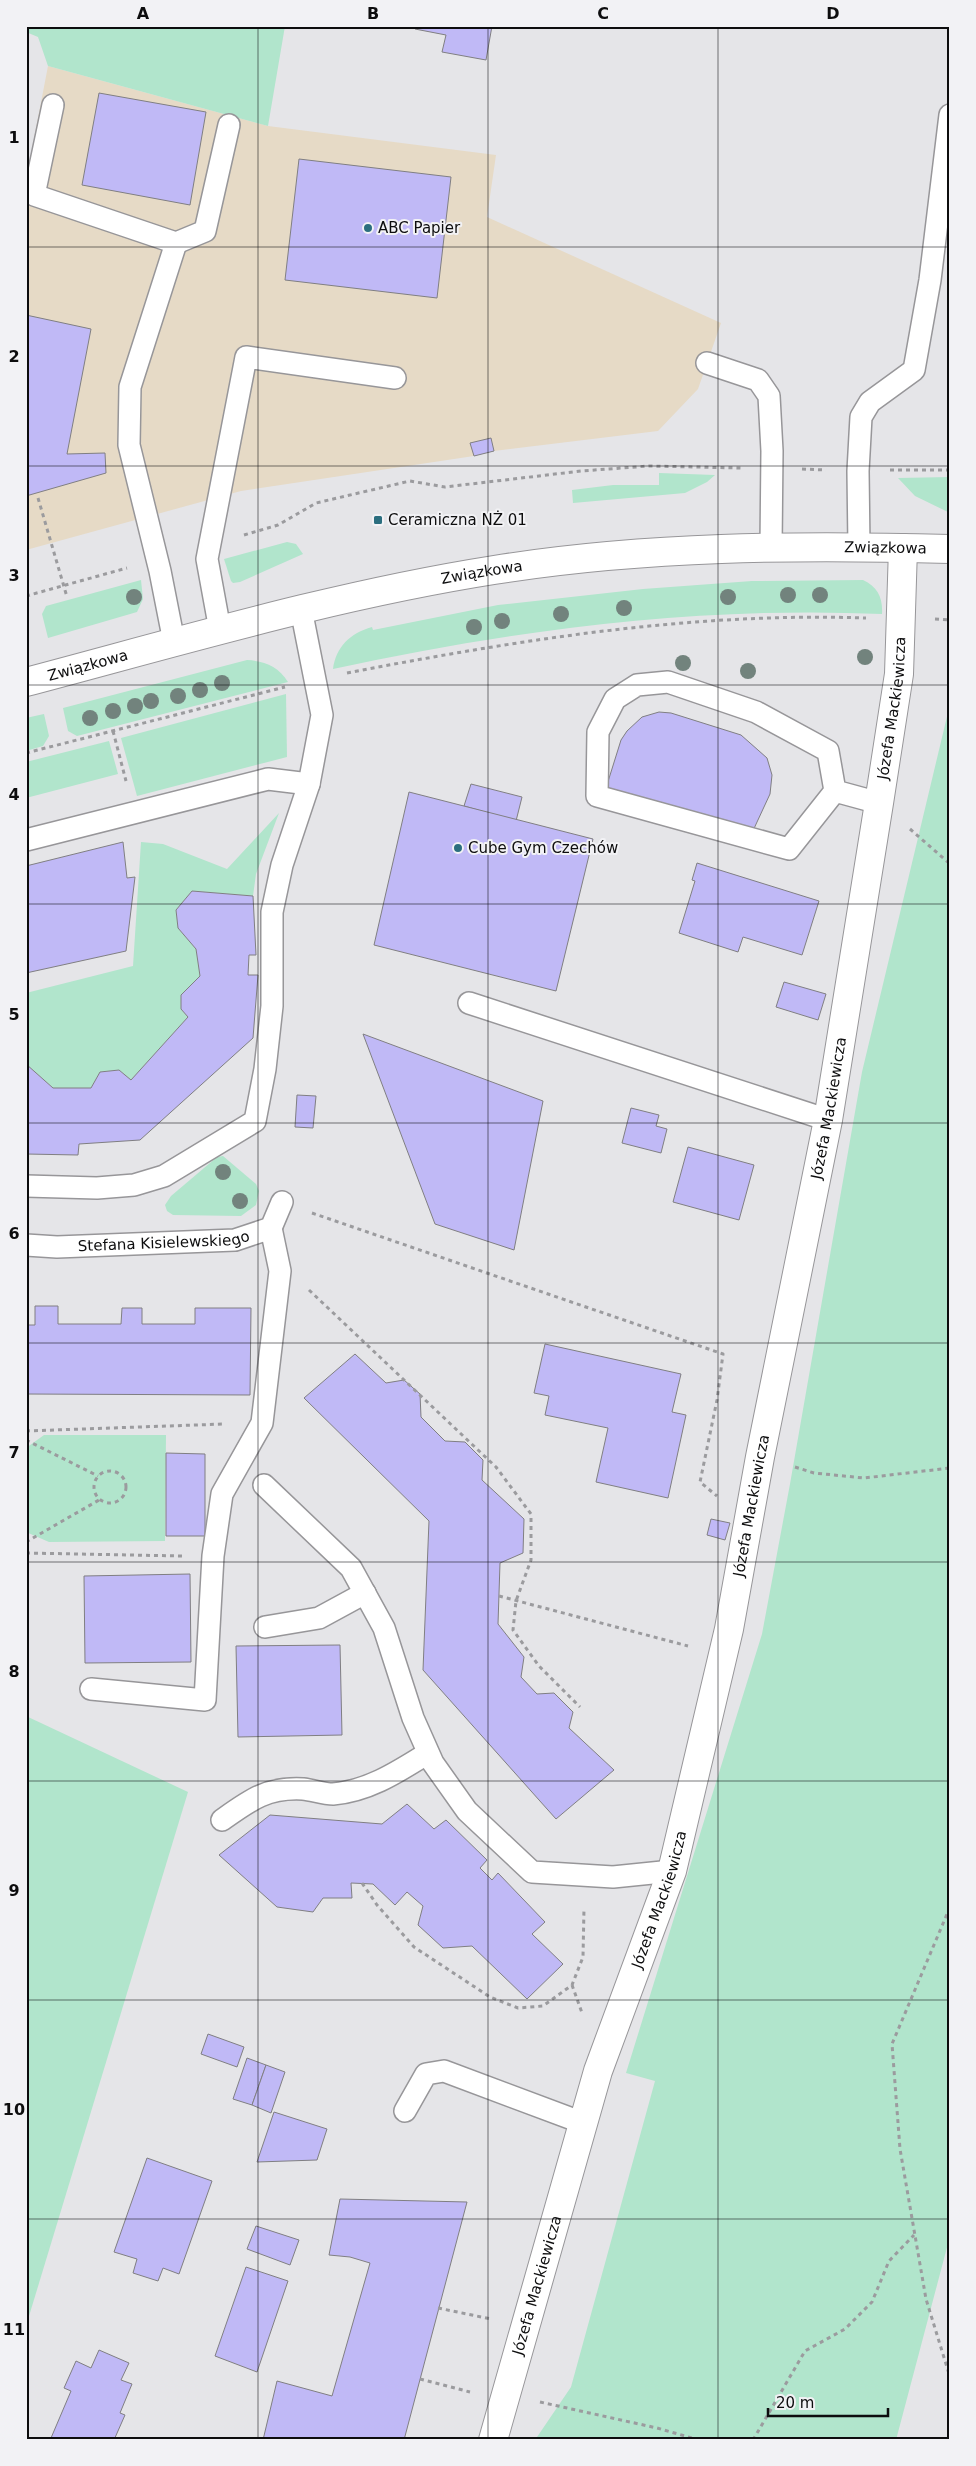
<svg xmlns="http://www.w3.org/2000/svg" width="976" height="2466" viewBox="0 0 976 2466" font-family="'DejaVu Sans',sans-serif">
<rect width="100%" height="100%" fill="#e5e5e8"/>
<path fill="#e6dac6" d="M48 66 268 126 496 155 487 217 721 323 698 389 658 431 494 451 474 456 241 491 26 550V180Z"/>
<g fill="#b1e5cc">
<path d="M26 26H285L268 126 48 66 38 37 26 32Z"/>
<path d="M659 473 715 475 707 482 685 493 573 503 572 490 613 485H659Z"/>
<path d="M950 477V513L915 496 898 478Z"/>
<path d="M287 542 296 544 303 554 240 582 233 583 231 581 224 559Z"/>
<path d="M141 580 143 599 137 612 48 638 42 614 46 606Z"/>
<path d="M863 580C878 587 883 598 882 614 696 606 514 630 333 669 336 647 350 633 372 627L373 630 498 605 643 589 752 581Z"/>
<path d="M247 660C265 661 278 666 288 682L77 736 68 731 63 708Z"/>
<path d="M286 694 287 757 137 796 121 738Z"/>
<path d="M950 704V2236L896 2440H535L571 2387 655 2081 626 2073 762 1634 790 1484 862 1072Z"/>
<path d="M44 714 49 736 43 746 26 751V718Z"/>
<path d="M109 741 118 774 26 798V762Z"/>
<path d="M279 813 256 874 253 896 192 891 176 910 178 928 196 949 200 976 181 995V1009L188 1017 131 1080 119 1070 100 1072 91 1088H53L26 1064V993L133 966 141 842 163 844 227 869Z"/>
<path d="M223 1156 256 1184 259 1191 256 1205 241 1216 173 1215 167 1211 165 1205 171 1196 217 1157Z"/>
<path d="M44 1435H166L165 1541 49 1542 26 1532V1448Z"/>
<path d="M26 1716 188 1792 26 2326Z"/>
</g>
<g fill="#c0b9f6" stroke="#807f82">
<path d="M415 26H492L486 60 442 52 446 35 415 29Z"/>
<path d="M99 93 206 112 190 205 82 185Z"/>
<path d="M299 159 451 177 437 298 285 280Z"/>
<path d="M26 315 91 329 67 454 105 453 106 473 26 496Z"/>
<path d="M491 438 494 451 474 456 470 443Z"/>
<path d="M659 712 671 713 741 735 767 758 772 775 770 794 751 835 606 788 621 740 627 731 642 717Z"/>
<path d="M471 784 522 797 516 821 464 806Z"/>
<path d="M409 792 593 839 556 991 374 945Z"/>
<path d="M123 842 127 878 135 877 126 951 26 973V866Z"/>
<path d="M697 863 819 901 802 955 743 937 738 952 679 933 695 881 692 880Z"/>
<path d="M192 891 253 896 256 955H249L248 975H258L253 1038 140 1140 79 1144 78 1155 26 1154V1064L53 1088H91L100 1072 119 1070 131 1080 188 1017 181 1009V995L200 976 196 949 178 928 176 910Z"/>
<path d="M784 982 826 994 818 1020 776 1007Z"/>
<path d="M363 1034 543 1101 514 1250 435 1224Z"/>
<path d="M297 1095 316 1096 313 1128 295 1127Z"/>
<path d="M631 1108 659 1115 656 1126 667 1129 661 1153 622 1143Z"/>
<path d="M688 1147 754 1165 739 1220 673 1202Z"/>
<path d="M35 1306H58V1324H121L122 1308H142V1324H195V1308H251L250 1395 26 1394V1325H35Z"/>
<path d="M545 1344 681 1374 672 1412 686 1415 668 1498 596 1482 608 1428 545 1415 549 1396 534 1393Z"/>
<path d="M355 1354 386 1383 404 1380 420 1394 421 1417 445 1441 465 1442 483 1460 482 1480 524 1519 523 1553 500 1563 498 1624 524 1657 521 1677 537 1694 554 1693 573 1712 569 1728 614 1770 556 1819 423 1670 429 1521 304 1398Z"/>
<path d="M166 1453 205 1454V1536H166Z"/>
<path d="M711 1519 730 1523 725 1540 707 1535Z"/>
<path d="M190 1574 191 1662 85 1663 84 1576Z"/>
<path d="M340 1645 342 1735 238 1737 236 1646Z"/>
<path d="M407 1804 434 1829 446 1820 487 1860 480 1868 492 1880 498 1873 545 1922 532 1934 563 1964 527 1999 472 1946 443 1948 418 1925 423 1906 407 1892 395 1905 373 1884 351 1883 352 1898H323L313 1912 277 1907 219 1855 270 1815 382 1824Z"/>
<path d="M208 2034 244 2047 237 2067 201 2054Z"/>
<path d="M247 2058 266 2065 252 2105 233 2099Z"/>
<path d="M266 2065 285 2072 271 2113 252 2105Z"/>
<path d="M274 2112 327 2129 317 2160 257 2162Z"/>
<path d="M147 2158 212 2181 179 2274 163 2268 158 2281 133 2273 137 2259 114 2252Z"/>
<path d="M340 2199 467 2202 404 2440H263L277 2381 332 2396 370 2263 350 2257 329 2255Z"/>
<path d="M256 2226 299 2240 290 2265 247 2249Z"/>
<path d="M246 2267 288 2281 257 2372 215 2356Z"/>
<path d="M99 2350 129 2363 121 2380 132 2384 120 2413 125 2415 114 2440H55L51 2438 71 2391 64 2388 76 2361 91 2368Z"/>
</g>
<g fill="none" stroke-linecap="round" stroke-linejoin="round">
<defs>
<g id="service">
<path d="M53 105 34 195 176 243 205 231 229 125"/>
<path d="M707 363 758 380 769 396 772 451 771 547"/>
<path d="M859 547 858 471 861 417 870 402 914 370 930 280 950 115"/>
<path d="M220 630 207 559 246 357 395 378"/>
<path d="M174 642 160 571 129 445 130 387 176 243"/>
<path d="M835 791 789 849 597 796 598 732 615 699 637 685 668 682 756 712 828 751 835 791 879 803"/>
<path d="M26 840 268 779 309 784"/>
<path d="M469 1003 828 1120"/>
<path d="M26 1186 97 1188 134 1185 164 1176 255 1121 265 1069 272 1006V912L282 865 309 784 322 715 301 609"/>
<path id="s1" d="M26 1245 57 1247 235 1240 271 1228 282 1202"/>
<path d="M264 1485 351 1568 384 1628 413 1718 433 1763 467 1811 532 1872 613 1877 672 1871"/>
<path d="M265 1627 319 1618 365 1593"/>
<path d="M91 1689 205 1700 213 1556 222 1494 262 1423 280 1271 271 1228"/>
<path d="M222 1820C250 1800 267 1787 303 1789 313 1790 323 1794 333 1794 369 1791 399 1771 428 1753"/>
<path d="M405 2111 426 2074 444 2071 583 2123"/>
</g>
<g id="minor">
<path id="s2" d="M493 2440 598 2071 672 1871 729 1629 760 1457 828 1120 879 803 899 674 903 548"/>
</g>
<g id="tertiary">
<path id="s3" d="M26 682C181 641 335 595 494 570 644 546 798 545 950 549"/>
</g>
</defs>
<use href="#service" stroke="#979699" stroke-width="24"/>
<use href="#minor" stroke="#979699" stroke-width="30"/>
<use href="#tertiary" stroke="#979699" stroke-width="30"/>
<g stroke="#9b9b9e" stroke-width="3" stroke-dasharray="4 4" stroke-linecap="butt">
<path d="M802 469 826 470"/>
<path d="M890 470H950"/>
<path d="M38 498 67 597"/>
<path d="M244 535 278 525 316 503 410 481 445 487 581 471 649 466 741 468"/>
<path d="M26 596 127 568"/>
<path d="M935 619 950 620"/>
<path d="M347 673C519 640 691 612 866 618"/>
<path d="M113 731 126 781"/>
<path d="M26 753 285 687"/>
<path d="M910 829 950 864"/>
<path d="M312 1213 723 1354 717 1400 700 1482 717 1496"/>
<path d="M309 1290 496 1467 531 1514V1560L516 1601 513 1630 539 1666 580 1707"/>
<path d="M26 1431 224 1424"/>
<path d="M26 1440 98 1476"/>
<path d="M795 1467 814 1473 864 1478 950 1468"/>
<circle cx="110" cy="1487" r="16"/>
<path d="M26 1542 99 1500"/>
<path d="M26 1553 182 1556"/>
<path d="M499 1596 688 1646"/>
<path d="M362 1883 377 1905 414 1947 490 1997 518 2008 543 2006 572 1985 583 1957 584 1908"/>
<path d="M950 1907 892 2044 900 2149 926 2299 950 2377"/>
<path d="M572 1985 582 2013"/>
<path d="M438 2308 491 2319"/>
<path d="M420 2379 470 2392"/>
<path d="M540 2402 657 2428 699 2440"/>
<path d="M753 2440 805 2351 845 2329 872 2302 889 2261 914 2235"/>
</g>
<use href="#service" stroke="#fff" stroke-width="21"/>
<use href="#minor" stroke="#fff" stroke-width="28"/>
<use href="#tertiary" stroke="#fff" stroke-width="28"/>
</g>
<g fill="#72837d">
<circle cx="788" cy="595" r="8"/>
<circle cx="820" cy="595" r="8"/>
<circle cx="134" cy="597" r="8"/>
<circle cx="728" cy="597" r="8"/>
<circle cx="624" cy="608" r="8"/>
<circle cx="561" cy="614" r="8"/>
<circle cx="502" cy="621" r="8"/>
<circle cx="474" cy="627" r="8"/>
<circle cx="865" cy="657" r="8"/>
<circle cx="683" cy="663" r="8"/>
<circle cx="748" cy="671" r="8"/>
<circle cx="222" cy="683" r="8"/>
<circle cx="200" cy="690" r="8"/>
<circle cx="178" cy="696" r="8"/>
<circle cx="151" cy="701" r="8"/>
<circle cx="135" cy="706" r="8"/>
<circle cx="113" cy="711" r="8"/>
<circle cx="90" cy="718" r="8"/>
<circle cx="223" cy="1172" r="8"/>
<circle cx="240" cy="1201" r="8"/>
</g>
<path fill="none" stroke="#0d0d0e" stroke-width="1" stroke-opacity="0.55" d="M258 26V2440M488 26V2440M718 26V2440M26 247H950M26 466H950M26 685H950M26 904H950M26 1123H950M26 1343H950M26 1562H950M26 1781H950M26 2000H950M26 2219H950"/>
<g fill="#2b6e7f" stroke="#f2f2f5" stroke-width="2">
<circle cx="368" cy="228" r="5"/>
<rect x="373" y="515" width="10" height="10" rx="2.5"/>
<circle cx="458" cy="848" r="5"/>
</g>
<g text-anchor="middle" dominant-baseline="central" stroke-width="4" stroke-linejoin="round" paint-order="stroke">
<g font-size="15" fill="#0d0d0e" stroke="#f2f2f5" text-anchor="start">
<text x="378" y="228">ABC Papier</text>
<text x="388" y="520">Ceramiczna NŻ 01</text>
<text x="468" y="848">Cube Gym Czechów</text>
</g>
<g font-size="15" fill="#0d0d0e" stroke="#f2f2f5">
<text stroke="none"><textPath href="#s3" startOffset="874">Związkowa</textPath></text>
<text stroke="none"><textPath href="#s3" startOffset="469">Związkowa</textPath></text>
<text stroke="none"><textPath href="#s3" startOffset="64">Związkowa</textPath></text>
<text stroke="none"><textPath href="#s2" startOffset="1781">Józefa Mackiewicza</textPath></text>
<text stroke="none"><textPath href="#s2" startOffset="1376">Józefa Mackiewicza</textPath></text>
<text stroke="none"><textPath href="#s1" startOffset="138">Stefana Kisielewskiego</textPath></text>
<text stroke="none"><textPath href="#s2" startOffset="971">Józefa Mackiewicza</textPath></text>
<text stroke="none"><textPath href="#s2" startOffset="566">Józefa Mackiewicza</textPath></text>
<text stroke="none"><textPath href="#s2" startOffset="161">Józefa Mackiewicza</textPath></text>
</g>
</g>
<rect width="976" height="2466" fill="none" stroke="#f2f2f5" stroke-width="55"/>
<path d="M768 2408v8h120v-8" fill="none" stroke="#0d0d0e" stroke-width="2.5"/>
<text x="776" y="2408" font-size="15" fill="#0d0d0e" stroke="#f2f2f5" stroke-width="4" paint-order="stroke">20 m</text>
<rect x="28" y="28" width="920" height="2410" fill="none" stroke="#0d0d0e" stroke-width="2"/>
<g font-size="16" text-anchor="middle" font-weight="bold" fill="#0d0d0e">
<text x="143" y="19">A</text>
<text x="373" y="19">B</text>
<text x="603" y="19">C</text>
<text x="833" y="19">D</text>
<text x="14" y="143">1</text>
<text x="14" y="362">2</text>
<text x="14" y="581">3</text>
<text x="14" y="800">4</text>
<text x="14" y="1020">5</text>
<text x="14" y="1239">6</text>
<text x="14" y="1458">7</text>
<text x="14" y="1677">8</text>
<text x="14" y="1896">9</text>
<text x="14" y="2115">10</text>
<text x="14" y="2335">11</text>
</g>
</svg>
